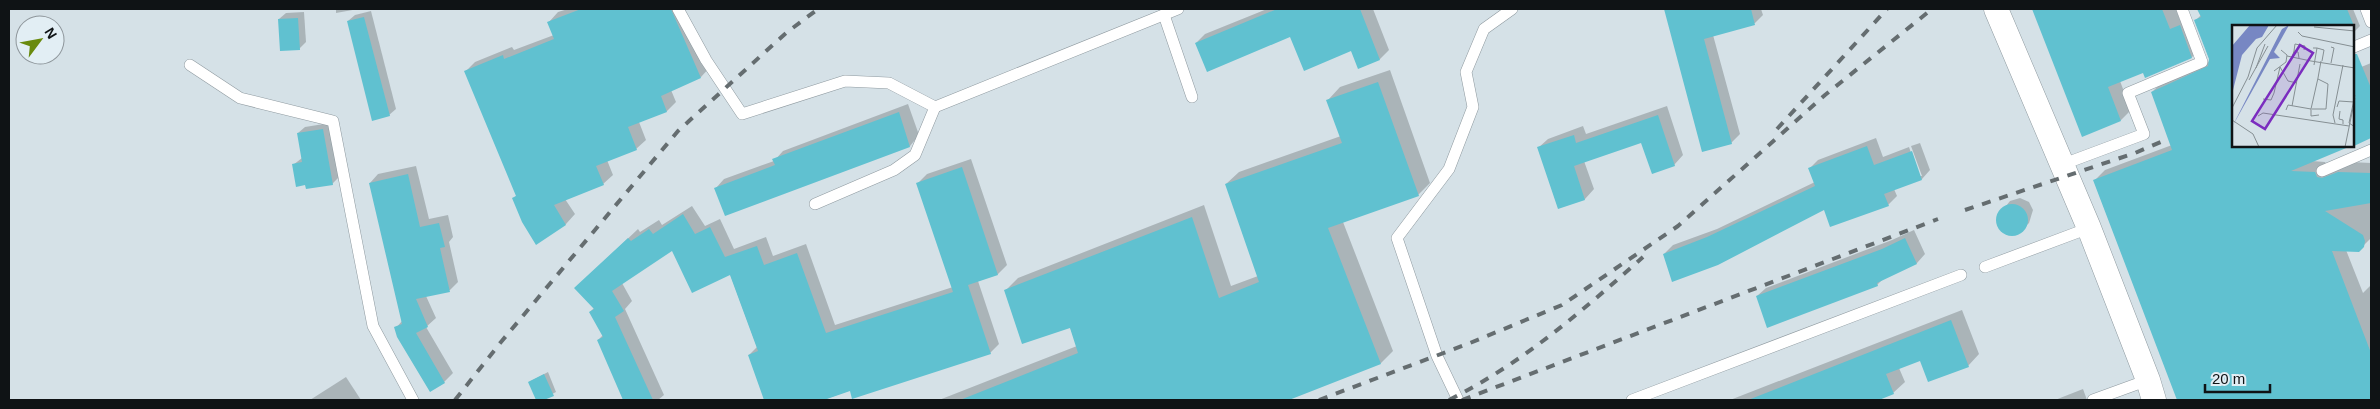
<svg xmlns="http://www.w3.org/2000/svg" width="2380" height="409" viewBox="0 0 2380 409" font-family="Arial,sans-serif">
<rect width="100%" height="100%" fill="#d5e1e7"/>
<g fill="#0003">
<path d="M336 9H358L336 13Z"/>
<path d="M568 9H683L710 67 701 77 671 90 676 102 667 111 639 122 646 140 636 149 607 160 613 175 603 184 565 199 575 214 566 224 537 243 514 198 517 195 466 71 475 62 512 47 514 50 554 35 549 22 558 12Z"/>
<path d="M1267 9H1373L1389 50 1380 59 1359 68 1351 50 1291 35 1196 43 1205 34Z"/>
<path d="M1665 9H1761L1763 15 1755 23 1713 35 1740 134 1731 143 1703 150Z"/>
<path d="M2033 9H2176L2180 20 2202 47 2192 57 2146 76 2144 71 2120 81 2131 110 2121 120 2083 135Z"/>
<path d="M2199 9H2353L2360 26 2354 32V26H2234V146L2312 161 2325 162 2328 166 2350 162 2371 163V238L2359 250H2346L2363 293 2371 285V400H2178L2094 181 2105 170 2172 145 2152 92 2163 81 2210 61 2196 20 2201 15Z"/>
<path d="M371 11 396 109 389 115 348 21 355 15Z"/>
<path d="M304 12 306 42 299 49 279 19 286 13Z"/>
<path d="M2371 63V137L2354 144V70Z"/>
<path d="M1390 70 1430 183 1418 195 1343 222 1393 351 1381 363 1286 400H939L1077 346 1070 327 1005 291 1018 278 1204 205 1231 286 1258 276 1226 184 1239 172 1341 136 1328 100 1340 87Z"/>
<path d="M908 104 919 135 910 146 726 214 716 188 724 179 774 161 783 151Z"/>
<path d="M1667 106 1683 155 1674 165 1642 141 1584 161 1594 189 1585 199 1559 207 1538 148 1548 139 1583 126 1586 134Z"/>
<path d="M330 123 339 177 332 184 293 165 302 158 298 133 305 127Z"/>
<path d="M1876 138 1883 157 1909 147 1919 176H1922L1911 146 1920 143 1930 170 1922 179 1894 189 1897 196 1888 205 1825 209 1664 254 1673 245 1717 229 1815 182 1810 168 1818 160Z"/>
<path d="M971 159 1007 265 998 274 978 281 999 344 990 353 851 390 823 400H766L749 355 757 347 730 274 673 249 622 283 632 301 625 309 664 395 658 400H625L598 340 603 335 590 312 594 308 585 279 638 229 640 232 659 220 662 225 692 206 705 226 720 219 734 249 766 237 773 256 806 244 835 325 953 287 918 183 927 174Z"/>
<path d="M416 166 429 219 448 215 453 237 449 242 458 282 450 290 426 296 436 318 426 327 453 373 444 382 430 390 396 328 402 321 370 183 378 174Z"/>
<path d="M2020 198 2029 202 2033 210 2029 223 2022 230 2009 235 2001 230 1997 221 1998 216 2010 201Z"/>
<path d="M1914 230 1925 254 1917 263 1884 278 1877 285 1757 296 1766 288 1892 240Z"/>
<path d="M1962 310 1979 354 1968 366 1920 359 1899 368 1905 382 1893 393 1876 400H1730Z"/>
<path d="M548 372 556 392 541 400H537L529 382Z"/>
<path d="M346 377 361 400H310Z"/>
<path d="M2083 389 2087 400H2055Z"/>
</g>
<g fill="#60c1d0">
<path d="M581 9H671L701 78 661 96 667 112 628 127 637 150 596 166 604 185 554 205 566 225 536 245 522 222 512 198 516 196 464 71 503 55 504 59 554 39 547 22Z"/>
<path d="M1277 9H1360L1380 60 1358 69 1351 51 1304 71 1290 37 1207 72 1195 43Z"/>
<path d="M1664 9H1751L1755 25 1704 39 1732 144 1702 152Z"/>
<path d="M2032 9H2162L2170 29 2180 25 2192 58 2145 78 2143 73 2108 87 2121 121 2082 137Z"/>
<path d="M2197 9H2347L2354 26H2234V146H2351L2291 171 2315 172 2317 177 2322 178 2338 172 2371 173V203L2325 211 2363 235 2365 241 2364 247 2359 252 2332 251 2371 353V400H2177L2093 180 2172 150 2151 92 2208 66 2209 59 2194 20 2201 17Z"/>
<path d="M364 17 390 116 372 121 347 21Z"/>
<path d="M298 18 300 50 280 51 278 19Z"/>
<path d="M2354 54H2357L2371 88V138L2354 146Z"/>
<path d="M1378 82 1419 196 1328 228 1381 364 1289 400H960L1078 353 1070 328 1022 344 1004 290 1192 217 1219 298 1259 282 1225 184 1342 143 1326 100Z"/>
<path d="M899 112 910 147 725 216 714 188 775 165 772 159Z"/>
<path d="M1658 115 1675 166 1652 174 1641 143 1574 166 1585 200 1558 209 1537 147 1574 135 1576 143Z"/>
<path d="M323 129 333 185 306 189 305 185 296 187 292 164 302 162 297 133Z"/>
<path d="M1867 146 1874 165 1912 151 1922 180 1884 194 1889 206 1830 227 1824 210 1718 265 1672 282 1663 254 1707 237 1815 186 1808 168Z"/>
<path d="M962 167 998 275 968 285 991 354 852 399 850 391 824 400H764L748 355 758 351 730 275 692 293 672 251 612 291 624 311 615 317 653 400H623L597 340 603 337 589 312 594 309 574 288 628 238 631 241 649 229 653 234 683 214 695 234 710 227 725 257 757 246 764 265 797 253 826 333 953 292 916 183Z"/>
<path d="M408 174 420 227 439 223 445 247 440 248 450 292 416 299 428 327 416 333 445 383 430 392 397 337 394 327 402 324 369 183Z"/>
<circle cx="2012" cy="220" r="16"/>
<path d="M1905 238 1917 264 1877 283 1878 286 1767 328 1756 296 1882 249Z"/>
<path d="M1951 320 1969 367 1928 382 1920 361 1886 374 1894 394 1879 400H1748Z"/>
<path d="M544 374 554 396 544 400H536L528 382Z"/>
</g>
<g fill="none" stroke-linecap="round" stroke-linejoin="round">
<defs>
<g id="service">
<path d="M678 9 706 60 742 114 845 81 889 83 935 107 1178 9"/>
<path d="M2366 9 2371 22"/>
<path d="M1164 15 1192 97"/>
<path d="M2354 47 2371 40"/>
<path d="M190 65 240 98 333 121 373 326 413 400"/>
<path d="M2061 165 2144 134 2128 93 2202 62 2182 9"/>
<path d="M2322 171 2371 150"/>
<path d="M815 204 894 170 915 155 935 107"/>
<path d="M1985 267 2089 228"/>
<path d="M1458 400 1437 356 1397 238 1449 169 1473 107 1466 72 1484 29 1512 9"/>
<path d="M1632 400 1961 275"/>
<path d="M2093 400 2148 380"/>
</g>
<path id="minor" d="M1996 9 2089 228 2148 380 2154 400"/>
</defs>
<use href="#service" stroke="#8f9aa0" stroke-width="12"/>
<use href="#minor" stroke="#8f9aa0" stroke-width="25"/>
<use href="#service" stroke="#fff" stroke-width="11"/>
<use href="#minor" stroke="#fff" stroke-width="24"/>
<g stroke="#656d70" stroke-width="4" stroke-dasharray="9 9" stroke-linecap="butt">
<path d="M1777 129 1887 9"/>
<path d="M1965 210 2135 153 2168 139"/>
<path d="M455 400 501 342 678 131 786 33 818 9"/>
<path d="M1319 400 1470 343 1562 305 1678 226 1825 95 1932 9"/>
<path d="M1449 400C1524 362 1581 312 1643 257"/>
<path d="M1462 400 1938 219"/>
</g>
</g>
<g transform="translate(2232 25)">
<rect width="122" height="122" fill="#d5e1e7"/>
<path d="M18 0H37L30 12 24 14 10 30 0 69V21ZM57 0 42 27 48 33 38 34 0 102 50 4Z" fill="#7787c3"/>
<path fill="none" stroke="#868f93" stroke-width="1" d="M82 2 123 6M66 7 70 11 123 22M99 22 102 23 99 38M81 23H85L82 40M85 23 92 25 90 36M62 26 63 19 73 21 72 25M55 31 79 36M60 32 62 26 66 27 67 33M79 36 123 43M48 42 56 56 65 58M24 43 33 19M42 46 54 37 55 30 49 25M86 53 89 36M17 55 36 21M123 70 117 98 123 102M31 74 39 75 42 68 48 42M60 81 68 39M105 82 107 76 122 77M0 83 16 52 25 23 45 0M79 84V91L87 90M80 84H94L96 59 86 54M54 85 56 80 79 84 86 53M108 86 107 94 111 95V99M26 91 31 88 117 101M0 95 21 109 27 122M103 98 101 90 111 40M113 122 123 73"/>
<path fill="#7b2cbf" fill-opacity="0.15" stroke="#7b2cbf" stroke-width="2.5" d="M68 20 81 28 33 104 20 96Z"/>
<rect width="122" height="122" fill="none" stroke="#0f1315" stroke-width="2.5"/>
</g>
<rect width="2380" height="409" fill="none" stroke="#0f1315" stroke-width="20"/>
<g transform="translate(40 40) rotate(58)"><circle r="24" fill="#e2eef4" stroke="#8e969b"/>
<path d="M0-4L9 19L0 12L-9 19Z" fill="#698a0d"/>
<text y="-8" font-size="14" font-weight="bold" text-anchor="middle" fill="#0f1315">N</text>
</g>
<path d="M2205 384v8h65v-8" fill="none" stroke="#0f1315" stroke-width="2.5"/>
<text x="2212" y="384" font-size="15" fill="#0f1315" stroke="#e2eef4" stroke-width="4" paint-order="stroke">20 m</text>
</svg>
